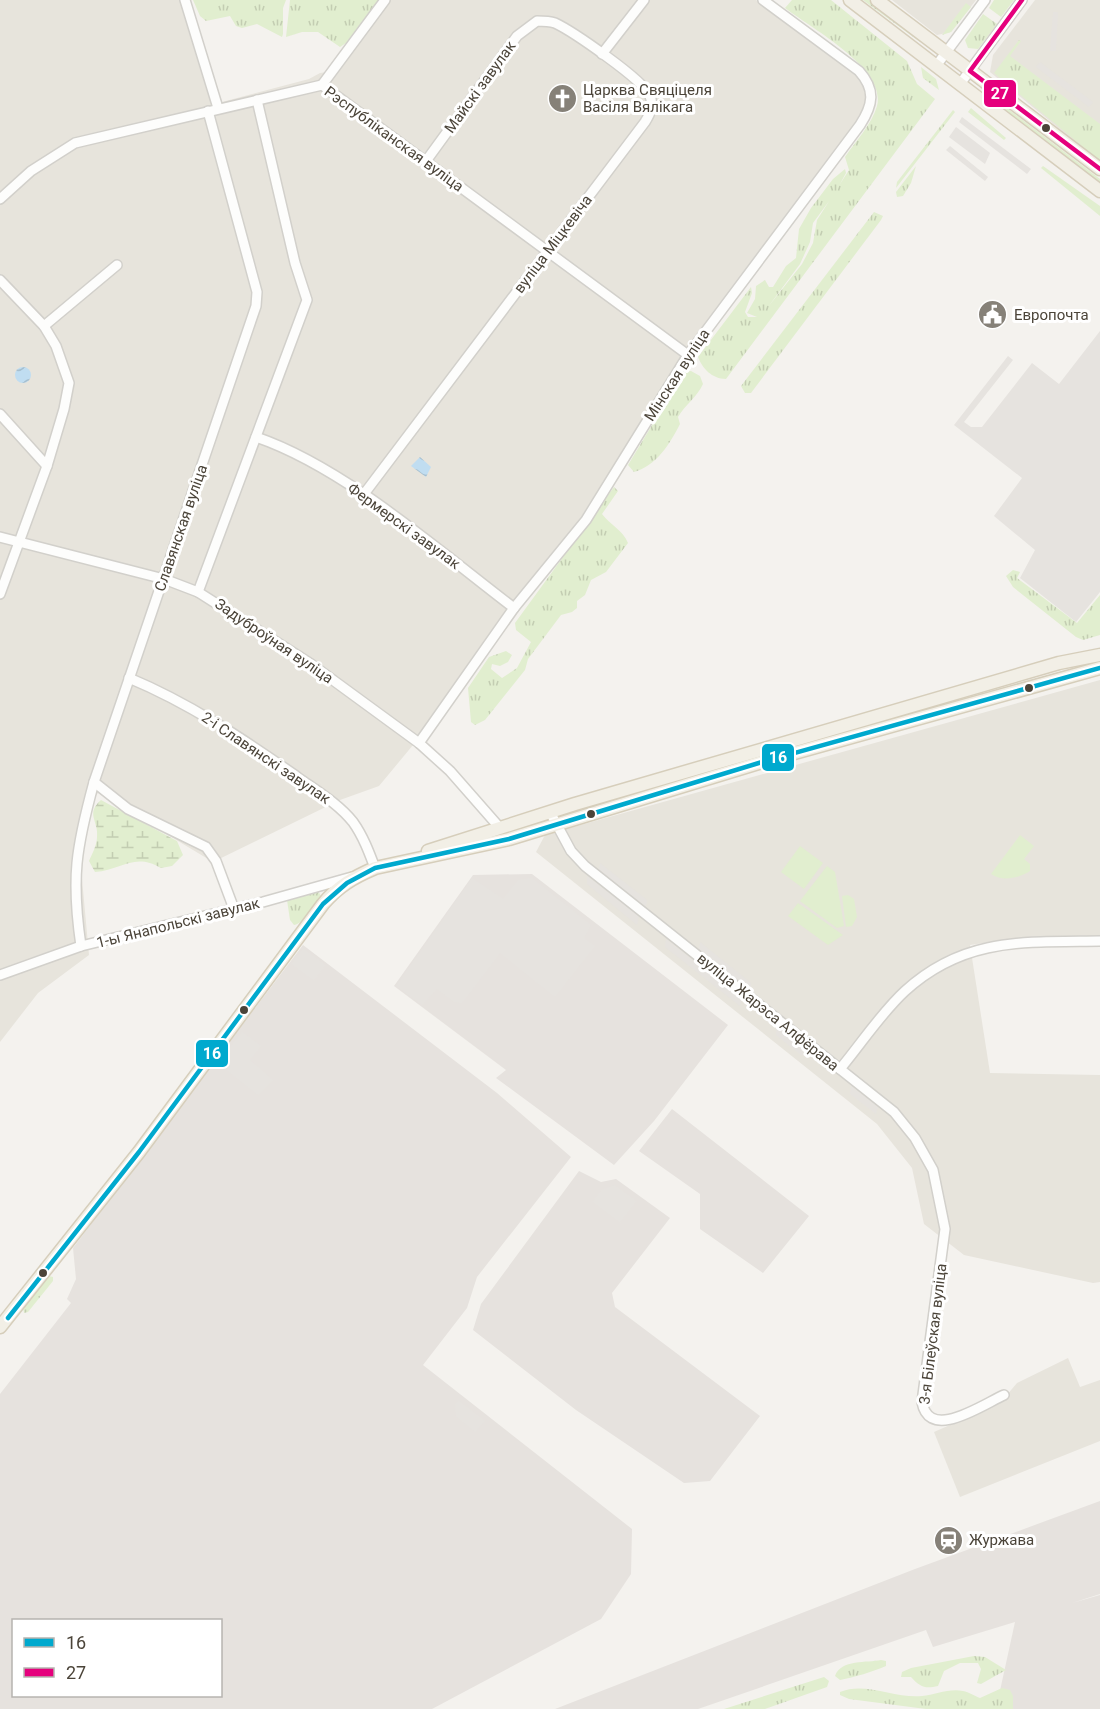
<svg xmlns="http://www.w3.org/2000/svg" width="1100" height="1709" viewBox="0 0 1100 1709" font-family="Roboto,sans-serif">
<defs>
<pattern id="grass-tufts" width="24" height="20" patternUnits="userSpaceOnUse" patternTransform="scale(1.5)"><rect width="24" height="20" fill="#e1eecf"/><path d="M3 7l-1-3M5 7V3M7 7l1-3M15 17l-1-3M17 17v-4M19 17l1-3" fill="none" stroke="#c3cdb2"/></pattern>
<pattern id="wetland-marsh" width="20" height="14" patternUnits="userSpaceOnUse" patternTransform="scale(1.5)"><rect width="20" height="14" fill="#e1eecf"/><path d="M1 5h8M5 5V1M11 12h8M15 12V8" fill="none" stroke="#c3cdb2"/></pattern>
<pattern id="water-waves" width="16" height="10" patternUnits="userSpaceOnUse" patternTransform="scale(1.5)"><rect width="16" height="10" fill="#c0ddf1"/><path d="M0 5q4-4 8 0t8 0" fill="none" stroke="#a6bfcf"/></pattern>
</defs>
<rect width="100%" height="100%" fill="#f4f2ee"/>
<g fill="#e7e4dc">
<path d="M0 0H190L222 102 309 79 320 73 340 70 391 0H756L854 70 867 87 869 97 864 112 683 358 570 534 508 611 413 745 379 786 340 800 213 862 98 793 92 801 85 831 81 868 89 955 38 993 0 1042Z"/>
<path d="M892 0H976L951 32 937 35Z"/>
<path d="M1035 0H1100V162L990 72 993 55Z"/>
<path d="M1100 680V936L1025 937 970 945 990 1073 1100 1075V1282L1093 1283 964 1255 924 1224 912 1168 877 1124 536 852 545 835Z"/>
<path d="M1068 1358 1080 1387 1100 1380V1441L960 1497 934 1432 1000 1403 1017 1383Z"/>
</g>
<g fill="#e6e2de" fill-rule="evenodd">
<path d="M532 874 728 1025 654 1121 614 1165 496 1078 506 1070 394 986 473 875Z"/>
<path d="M303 945 497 1093 571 1157 477 1277 467 1308 423 1365 632 1529 631 1574 601 1619 432 1709H0V1394L71 1303 67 1299 76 1279 73 1248ZM14 1620H220V1696H14Z"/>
<path d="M672 1109 809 1216 763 1273 700 1229V1194L639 1151Z"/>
<path d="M579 1171 601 1182 616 1179 670 1218 612 1293 615 1307 760 1416 710 1481 684 1483 576 1410 473 1330 481 1304Z"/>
<path d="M1100 1501V1594L1072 1603 1100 1595V1709H996L1015 1622 933 1647 926 1630 698 1709H555L915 1569Z"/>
</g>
<g fill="url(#grass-tufts)">
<path d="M193 0H286L283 8V34L282 37 257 24 242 28 236 26 230 16 206 21 200 16Z"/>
<path d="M290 0H379L346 43 340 47 318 32H302L286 37Z"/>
<path d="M792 0H831L907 61 917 84 935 99 726 379C712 379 702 368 698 357L751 287 752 293 745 312 748 317H757L747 313 755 299 756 286 765 280 769 287H773L786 266 796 258 799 229 811 208 833 179 845 169 846 173 835 193 813 223 810 242 800 264 768 307 802 264 813 243 817 220 849 170 845 157C855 142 872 124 877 106 887 69 811 28 785 8Z"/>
<path d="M863 0H869L921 40 920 42Z"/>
<path d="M994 0H1014L1001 17 989 8Z"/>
<path d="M966 3 971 7 951 32 942 35Z"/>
<path d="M983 14 997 24 978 49 968 48 965 40Z"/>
<path d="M1019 40 1021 41 1010 56 1100 124V161L994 73Z"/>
<path d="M921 67 936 79 939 90 923 78Z"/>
<path d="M983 90 1100 179V184L981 93Z"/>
<path d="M971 108 1006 138 1004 140 968 112Z"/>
<path d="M953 110 955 112 896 188 897 182Z"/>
<path d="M916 166 911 183 903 196 897 197 896 192Z"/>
<path d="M1043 166 1100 206V216L1041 168Z"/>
<path d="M874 212 883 216 881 220 751 393H745L741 386Z"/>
<path d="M691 371 700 376 703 384C697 397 685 405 678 417L680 424C670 444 656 466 634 472L628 465 684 372Z"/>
<path d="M614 487 618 491 602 514C610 525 623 530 628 543L606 572 591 580 585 595 577 601V608L572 612 561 615 528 659 525 670 485 720 475 725 471 722 468 688 489 657 506 651 512 655 508 662 500 666 492 664 491 669 502 678 517 668 531 642 516 630 515 623Z"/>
<path d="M1013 570 1020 572 1017 578 1077 623 1100 595V635L1083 640 1076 637 1013 587 1006 576Z"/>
<path d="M318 891 321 896C316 905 305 923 294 925L290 920 287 900Z"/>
<path d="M49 1276 53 1277V1281L28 1312 24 1313 23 1308Z"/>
<path d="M974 1656 985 1657 1006 1670 981 1684 977 1683 981 1669 978 1663H960L944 1671 938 1686C925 1689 920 1687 911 1677H901L902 1672 911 1668Z"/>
<path d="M881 1660 886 1661V1666C872 1672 855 1677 840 1680L835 1676C841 1659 867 1663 881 1660Z"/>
<path d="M824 1677 829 1681 827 1687 765 1709H724Z"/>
<path d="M1002 1688 1010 1690 1013 1696V1709H926L849 1699 840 1695V1692C865 1681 896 1699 922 1696 935 1695 949 1688 963 1691 969 1692 975 1696 980 1698Z"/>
</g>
<path fill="url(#wetland-marsh)" d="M101 800 177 841 183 855 172 866 161 868C134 852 122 870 95 872L89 861C92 854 97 845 97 837 99 821 85 814 101 800Z"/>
<g fill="#e1eecf">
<path d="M1020 835 1034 846 1024 859 1030 864V871C1019 878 1003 882 991 874Z"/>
<path d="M800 846 823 863 804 889 781 872Z"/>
<path d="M827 866 835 872 844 926 837 928 800 901Z"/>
<path d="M848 895 854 899 857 917 852 926 846 927 842 896Z"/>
<path d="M798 903 843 935 828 945 788 916Z"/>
</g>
<g fill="#e6e3df">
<path d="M1053 12H1058L1056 51H1050Z"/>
<path d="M1040 62 1093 102 1089 107 1036 67Z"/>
<path d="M962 117 1031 169 1027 174 959 122Z"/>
<path d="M956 127 990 153 985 164 949 137Z"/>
<path d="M950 146 988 177 985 181 946 150Z"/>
<path d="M1100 331V592L1076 622 1020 578 1035 550 994 516 1022 478 954 425 1008 356 1013 360 964 422 971 427H982L1032 363 1059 384Z"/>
<path d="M600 863 647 900 646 907 599 870Z"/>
<path d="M587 876 639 916 637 925 587 884Z"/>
<path d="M472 878 503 899 518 880 532 878 591 925 584 938 595 946 555 997 500 953 462 1003 454 1002 437 989 422 1005 396 986Z"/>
<path d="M666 939 742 999 740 1006 665 947Z"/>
<path d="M700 942 751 983 750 991 699 950Z"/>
<path d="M303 948 326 965 314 981 291 964Z"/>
<path d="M777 1027 805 1048 802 1056 776 1035Z"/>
<path d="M242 1032 261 1046 250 1060 273 1080 258 1095 218 1063Z"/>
<path d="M851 1086 878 1107 876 1114 850 1094Z"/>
<path d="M615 1185 637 1201 620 1223 592 1202 601 1190Z"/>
<path d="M459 1401 485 1421 475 1432 456 1416 455 1405Z"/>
</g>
<g fill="url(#water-waves)">
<circle cx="23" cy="375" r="8"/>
<path d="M420 457 431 467 426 477 411 466Z"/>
</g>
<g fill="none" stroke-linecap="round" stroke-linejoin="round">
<defs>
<g id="minor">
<path d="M185 0 218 108"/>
<path d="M602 54 644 0"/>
<path d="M936 66 985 0"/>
<path d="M960 84 1022 0"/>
<path d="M322 85 385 0"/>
<path d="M0 199 31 171 75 143 322 85 688 355"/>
<path d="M0 280 44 326 56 346 69 383 64 409 47 466 0 594"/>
<path d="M44 326 117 265"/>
<path d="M0 414 47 466"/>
<path d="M256 437C344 467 439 551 514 608"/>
<path d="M364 494 645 122C650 114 654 106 650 96 644 80 572 31 555 23 549 21 543 21 537 21L517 36 426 161"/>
<path d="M0 537 164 579 198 592 311 664 419 743 450 771 500 828"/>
<path d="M198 592 307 300 295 263 257 100"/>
<path d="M129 678C189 703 243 739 296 776 315 790 338 803 353 822 363 836 369 852 375 868"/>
<path d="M419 743 514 608 586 520 688 355 860 125C873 105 876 90 859 71L763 0"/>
<path d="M94 782 128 809 206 847 216 861 234 909"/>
<path d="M550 812 571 851 585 866 894 1112 915 1138 933 1170 945 1229 922 1402C929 1442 982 1405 1004 1395"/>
<path d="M81 946C71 878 76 848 94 782L256 306 257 292 208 111"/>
<path d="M0 975 81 946 263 902 352 877"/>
<path d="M840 1069C861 1044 881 1013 905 991 964 937 1025 942 1100 941"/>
</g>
<g id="major">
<path d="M850 0 1100 191"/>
<path d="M877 0 1100 169"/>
<path d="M428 851 575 804 1059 663 1100 655"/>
<path d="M0 1327 139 1152 323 904C338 886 354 877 375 868L509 839 762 762 1100 668"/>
</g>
</defs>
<use href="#minor" stroke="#d2d0cb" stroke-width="12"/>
<use href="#major" stroke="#d6cebb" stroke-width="15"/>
<use href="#minor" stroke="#fdfdfc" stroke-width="9"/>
<use href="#major" stroke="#f2efe6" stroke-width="12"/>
<defs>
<path id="bus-1" d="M8 1318 139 1152 323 904 347 883 375 868 509 839 762 762 1100 668"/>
<path id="bus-2" d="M1022 0 970 71 1100 169"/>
</defs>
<use href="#bus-1" stroke="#fff" stroke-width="9"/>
<use href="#bus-2" stroke="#fff" stroke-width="9"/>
<use href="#bus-1" stroke="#00a9ce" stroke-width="4.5"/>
<use href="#bus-2" stroke="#e5007d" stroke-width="4.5"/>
</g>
<defs>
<symbol id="church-disc" viewBox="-11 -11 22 22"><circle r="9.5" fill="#868178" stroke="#fff"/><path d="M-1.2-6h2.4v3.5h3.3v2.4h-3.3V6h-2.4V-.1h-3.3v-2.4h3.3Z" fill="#fff"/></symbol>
<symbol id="civic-disc" viewBox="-11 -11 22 22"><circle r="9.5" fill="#868178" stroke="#fff"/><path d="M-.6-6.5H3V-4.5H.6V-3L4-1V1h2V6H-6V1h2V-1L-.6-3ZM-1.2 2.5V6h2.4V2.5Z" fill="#fff"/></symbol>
<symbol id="station-disc" viewBox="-11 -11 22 22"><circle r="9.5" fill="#868178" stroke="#fff"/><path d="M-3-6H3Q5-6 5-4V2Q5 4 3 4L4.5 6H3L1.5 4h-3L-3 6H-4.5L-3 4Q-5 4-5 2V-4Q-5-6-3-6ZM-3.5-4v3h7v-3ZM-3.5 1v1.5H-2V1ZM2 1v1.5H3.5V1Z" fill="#fff"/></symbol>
</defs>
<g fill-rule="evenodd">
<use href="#church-disc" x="546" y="82" width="33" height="33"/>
<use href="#civic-disc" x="976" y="298" width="33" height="33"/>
<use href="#station-disc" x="932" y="1524" width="33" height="33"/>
</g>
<g fill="#4b4439" stroke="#fff" stroke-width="2">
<circle cx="1046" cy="128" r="5"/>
<circle cx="1029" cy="688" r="5"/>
<circle cx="591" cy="814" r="5"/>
<circle cx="244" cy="1010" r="5"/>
<circle cx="43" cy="1273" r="5"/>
</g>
<g text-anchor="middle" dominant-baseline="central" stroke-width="6" stroke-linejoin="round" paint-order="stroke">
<g font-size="15" fill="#4b4439" stroke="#fff">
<text transform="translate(480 87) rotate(-54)">Майскі завулак</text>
<text transform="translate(394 139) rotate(36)">Рэспубліканская вуліца</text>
<text transform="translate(553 244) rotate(-53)">вуліца Міцкевіча</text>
<text transform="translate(677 375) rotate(-57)">Мінская вуліца</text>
<text transform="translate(404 526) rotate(36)">Фермерскі завулак</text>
<text transform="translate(181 528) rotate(-71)">Славянская вуліца</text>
<text transform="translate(274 641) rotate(34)">Задуброўная вуліца</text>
<text transform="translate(266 758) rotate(34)">2-і Славянскі завулак</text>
<text transform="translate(178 923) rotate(-14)">1-ы Янапольскі завулак</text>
<text transform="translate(768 1012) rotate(39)">вуліца Жарэса Алфёрава</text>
<text transform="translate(933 1334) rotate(-83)">3-я Білеўская вуліца</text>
</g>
<g font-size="15" fill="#4b4439" stroke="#fff" text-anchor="start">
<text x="583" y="90">Царква Свяціцеля<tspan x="583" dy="17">Васіля Вялікага</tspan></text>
<text x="1014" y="315">Европочта</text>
<text x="969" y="1540">Журжава</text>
</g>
</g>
<g stroke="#fff" stroke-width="2">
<rect x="983" y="79" width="34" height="29" rx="6" fill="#e5007d"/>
<rect x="761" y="743" width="34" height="29" rx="6" fill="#00a9ce"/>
<rect x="195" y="1039" width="34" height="29" rx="6" fill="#00a9ce"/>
</g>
<g font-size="16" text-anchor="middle" font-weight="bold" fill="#fff">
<text x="1000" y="99">27</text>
<text x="778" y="763">16</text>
<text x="212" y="1059">16</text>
</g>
<rect x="12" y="1619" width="210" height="78" fill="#ffffff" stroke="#b7b4b0" stroke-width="1.5"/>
<rect x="24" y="1638" width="30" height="9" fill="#00a9ce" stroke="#b7b4b0" stroke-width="1.5"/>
<text x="66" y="1649" font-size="18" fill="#4b4439">16</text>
<rect x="24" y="1668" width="30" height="9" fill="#e5007d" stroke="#b7b4b0" stroke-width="1.5"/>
<text x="66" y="1679" font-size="18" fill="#4b4439">27</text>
</svg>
